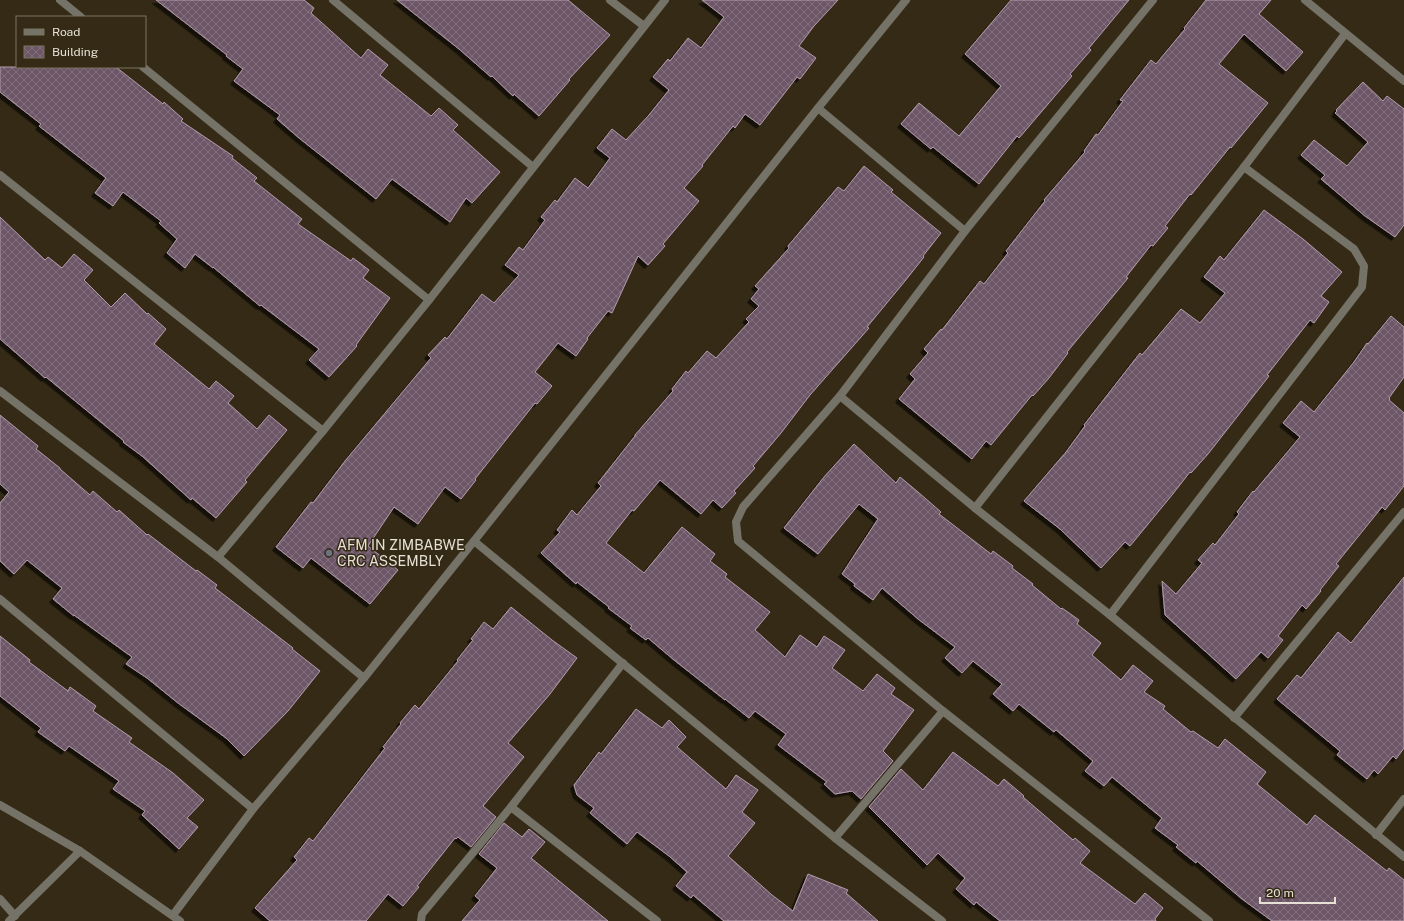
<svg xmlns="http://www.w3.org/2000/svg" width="1404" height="921" viewBox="0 0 1404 921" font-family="'Public Sans',sans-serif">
<defs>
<pattern id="building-cross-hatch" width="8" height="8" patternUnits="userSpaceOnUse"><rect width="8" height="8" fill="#6d5767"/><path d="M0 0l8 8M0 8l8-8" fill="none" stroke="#826f7c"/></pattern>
<filter id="shadow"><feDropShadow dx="-3.5" dy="3.5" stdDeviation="0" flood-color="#0009"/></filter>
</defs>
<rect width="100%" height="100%" fill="#342a16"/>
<g fill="url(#building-cross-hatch)" stroke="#b49cad" filter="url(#shadow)">
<path d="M156 0H304L314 8 311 13 361 58 368 49 388 65 380 75 431 116 439 108 458 125 453 130 500 172 472 203 466 198 450 222 392 179 376 199 299 138 277 119 280 115 234 81 243 69 226 56 227 55Z"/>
<path d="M397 0H568L610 35 569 79 570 80 539 116 514 94 513 96 492 76 491 77 459 49Z"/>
<path d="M702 0H838L814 26 799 46 816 58 800 79 797 77 760 125 745 114 735 128 733 126 702 165 703 166 684 188 699 201 663 244 665 246 648 265 638 256 612 313 608 311 587 338 588 339 576 356 558 343 535 372 552 386 537 404 535 403 475 479 476 480 461 499 445 487 418 524 394 507 368 546 398 570 370 604 311 558 303 568 276 547 311 502 313 503 345 461 431 358 428 355 445 337 447 339 482 294 494 303 519 275 505 265 519 247 523 250 545 220 541 217 555 200 557 202 575 178 588 188 610 158 597 148 612 129 626 140 649 115 669 90 653 77 668 59 670 61 688 38 701 48 724 17Z"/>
<path d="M1011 0H1129L1089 48 1091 50 1070 74 1072 76 1019 138 1017 136 979 184 933 147 931 149 901 124 919 103 959 136 1001 86 965 54Z"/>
<path d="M1206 0H1271L1259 14 1303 52 1286 71 1244 34 1219 64 1268 103 1231 148 1230 147 1191 195 1190 194 1165 226 1168 228 1153 246 1151 245 1126 277 1128 278 1067 352 1068 353 1049 378 1033 396 1032 395 991 445 986 441 972 459 899 399 915 379 910 374 928 353 924 349 941 329 942 330 980 281 984 284 1008 253 1006 251 1045 201 1044 200 1085 152 1084 151 1096 134 1098 135 1123 101 1120 100 1151 60 1156 64 1185 29 1184 28Z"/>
<path d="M0 67H116L163 104 164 102 183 119 181 121 233 156 232 158 257 178 254 181 302 219 298 224 351 261 353 258 369 270 363 278 390 298 356 345 357 346 329 377 309 360 319 349 261 305 260 306 213 267V268L195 254 185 268 167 253 177 239 159 223 161 221 123 192 113 206 95 193 106 178 39 126 41 124 0 92Z"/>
<path d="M1363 82 1383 101 1387 96 1404 109V225L1395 237 1365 216 1321 179 1325 175 1301 155 1314 140 1347 166 1368 142 1335 113 1337 111 1336 110Z"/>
<path d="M864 166 893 190 891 192 941 233 923 256 924 257 905 281 867 327 869 328 810 395 781 433 753 466 755 468 734 491 736 493 722 508 713 500 701 514 660 480 634 511 632 510 606 543 644 573 682 527 715 554 710 561 727 574 725 577 770 612 755 630 785 657 800 635 817 647 824 636 845 650 832 668 863 691 877 674 895 688 891 694 914 710 883 751 893 761 861 799 852 791 835 794 824 784 827 782 778 745 786 734 755 711 749 718 725 699V700L674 660 648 638 646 640 630 628 632 626 608 608 609 607 577 582 576 584 541 553 560 532 557 530 572 510 577 515 601 486 598 483 635 436V435L673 391 672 389 686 371 688 373 707 351 716 358 749 322 746 319 759 306 751 299 759 289 755 286 789 248 788 246 838 187 844 191Z"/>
<path d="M1264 210 1303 239 1342 272 1321 296 1329 302 1314 323 1310 320 1267 375 1269 376 1208 454 1191 473 1190 472 1172 495 1130 546 1125 542 1101 568 1060 529 1024 501 1066 452 1085 426 1084 425 1140 353 1142 355 1181 309 1200 323 1225 293 1204 277 1220 256 1224 260Z"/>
<path d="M0 217 45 260 48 257 62 268 74 254 93 270 84 280 111 307 125 293 147 314 148 313 166 329 154 344 209 389 216 381 234 396 228 403 257 429 269 415 287 430 245 480 247 482 216 518 192 498 191 500 142 456 123 442 124 441 46 377 45 378 0 339Z"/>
<path d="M1391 316 1404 327V377L1389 398 1390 399 1389 400 1404 413V486L1385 510 1382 507 1336 564 1339 566 1320 590 1321 591 1306 609 1302 605 1278 636 1283 640 1268 658 1261 652 1236 679 1165 615 1162 581 1176 594 1202 563 1198 560 1213 543 1215 545 1239 514 1237 512 1253 491 1254 492 1300 437 1283 423 1301 401 1314 412 1354 362 1367 343 1368 344Z"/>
<path d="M0 415 38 446 36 449 60 468V469L90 495 93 491 117 512 119 510 147 535 148 534 196 571 197 570 217 585 215 588 293 648 292 649 320 671 288 711 244 756 226 738 178 703 147 678 126 664 132 657 74 615V616L53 599 62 588 27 560 14 574 0 561V503L9 492 0 484Z"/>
<path d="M854 444 896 483 900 477 918 492 941 512 939 514 991 554 993 551 1013 566 1012 568 1033 584 1032 585 1061 609 1062 608 1079 620 1077 624 1101 643 1092 655 1121 680 1133 665 1153 681 1144 692 1165 706 1163 709 1191 732 1193 731 1218 748 1225 739 1266 772 1257 784 1307 825 1315 815 1387 871 1389 868 1404 880V921H1272L1242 899 1197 861 1196 863 1176 847 1178 845 1155 828 1162 818 1112 777 1104 786 1085 771 1093 761 1056 730 1054 732 1019 704 1013 711 993 694 1002 684 973 661 962 673 945 658 955 647 918 619 882 588 873 600 854 586 855 584 842 574 878 519 859 504 818 554 784 528 824 477Z"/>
<path d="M1404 577V748L1396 759 1393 756 1378 774 1374 770 1367 779 1337 755 1340 751 1277 699 1297 675 1301 678 1338 632 1351 643Z"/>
<path d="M511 607 552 640 577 658 550 694 508 743 524 757 483 806 496 817 471 847 458 837 456 839 455 838 417 886 419 887 403 906 388 894 366 921H270L255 908 297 860 294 857 309 838 313 841 385 748 383 747 401 724 400 723 415 705 419 709 458 661 457 660 473 640 471 639 484 622 493 629Z"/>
<path d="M0 636 30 660 29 662 68 691 70 687 96 706 93 711 132 738 129 742 173 773 204 800 187 818 198 827 179 849 142 815 145 811 113 789 119 781 69 746 65 751 38 732 41 728 0 696Z"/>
<path d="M636 709 662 728 669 720 686 737 677 747 726 789 736 775 758 790 742 812 755 823 728 856 772 895 793 911 808 874 848 890 846 893 878 921H724L693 895 691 898 676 886 687 872 669 856 637 832 627 844 590 813 594 808 577 795 574 785 599 752 601 754Z"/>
<path d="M953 752 998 786 1004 779 1024 796 1023 797 1073 840 1075 838 1090 851 1080 863 1135 904 1145 893 1163 908 1155 919 1156 921H1000L976 902 974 905 956 889 965 878 938 853 927 865 869 807 901 769 923 790Z"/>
<path d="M504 823 522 837 529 829 545 842 531 858 608 921H462L480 900 475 896 497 868 479 854Z"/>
</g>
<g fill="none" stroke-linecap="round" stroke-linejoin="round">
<g stroke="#757267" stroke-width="8">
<path d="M60 0 81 17"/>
<path d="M333 0 533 167"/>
<path d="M610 0 644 26"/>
<path d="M1153 0 965 231 840 396 743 507 736 522 738 541 943 711 1209 921"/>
<path d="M1305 0 1404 81"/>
<path d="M143 67 429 300"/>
<path d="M818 108 965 231"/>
<path d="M0 175 323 431"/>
<path d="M0 391 218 557 364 678"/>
<path d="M840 396 975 508 1110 615 1404 857"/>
<path d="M975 508 1244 167 1345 34"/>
<path d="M474 541 835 838 942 921"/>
<path d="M218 557 323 431 429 300 665 0"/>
<path d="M0 599 253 809"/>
<path d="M1110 615 1362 287 1364 266 1354 249 1244 167"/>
<path d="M1234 718 1404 512"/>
<path d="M0 805 80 851 180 921"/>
<path d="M511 807 657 921"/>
<path d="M1376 835 1404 799"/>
<path d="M835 838 943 711"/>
<path d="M0 899 15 916"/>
<path d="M173 915 253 809 364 678 474 541 818 108 906 0"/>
<path d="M9 921 80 851"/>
<path d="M421 921 422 914 511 807 623 663"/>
</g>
</g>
<circle fill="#6b7280" stroke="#342a16" stroke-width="1.5" cx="329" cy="553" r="4"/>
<g text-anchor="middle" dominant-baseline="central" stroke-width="3" stroke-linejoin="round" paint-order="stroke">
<g font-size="14" fill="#e7e1d5" stroke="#342a16" text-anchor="start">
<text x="337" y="545">AFM IN ZIMBABWE<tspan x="337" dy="16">CRC ASSEMBLY</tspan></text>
</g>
</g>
<rect x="16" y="16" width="130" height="52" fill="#342a16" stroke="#7c7362"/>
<rect x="24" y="29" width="20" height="6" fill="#757267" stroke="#7c7362"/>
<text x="52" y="36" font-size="12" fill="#e7e1d5">Road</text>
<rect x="24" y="46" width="20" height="12" fill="url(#building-cross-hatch)" stroke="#7c7362"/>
<text x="52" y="56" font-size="12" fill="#e7e1d5">Building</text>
<path d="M1260 897v6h75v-6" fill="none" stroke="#e7e1d5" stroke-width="2"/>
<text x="1266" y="897" font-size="12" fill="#e7e1d5" stroke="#342a16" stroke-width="3" paint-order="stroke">20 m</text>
</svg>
